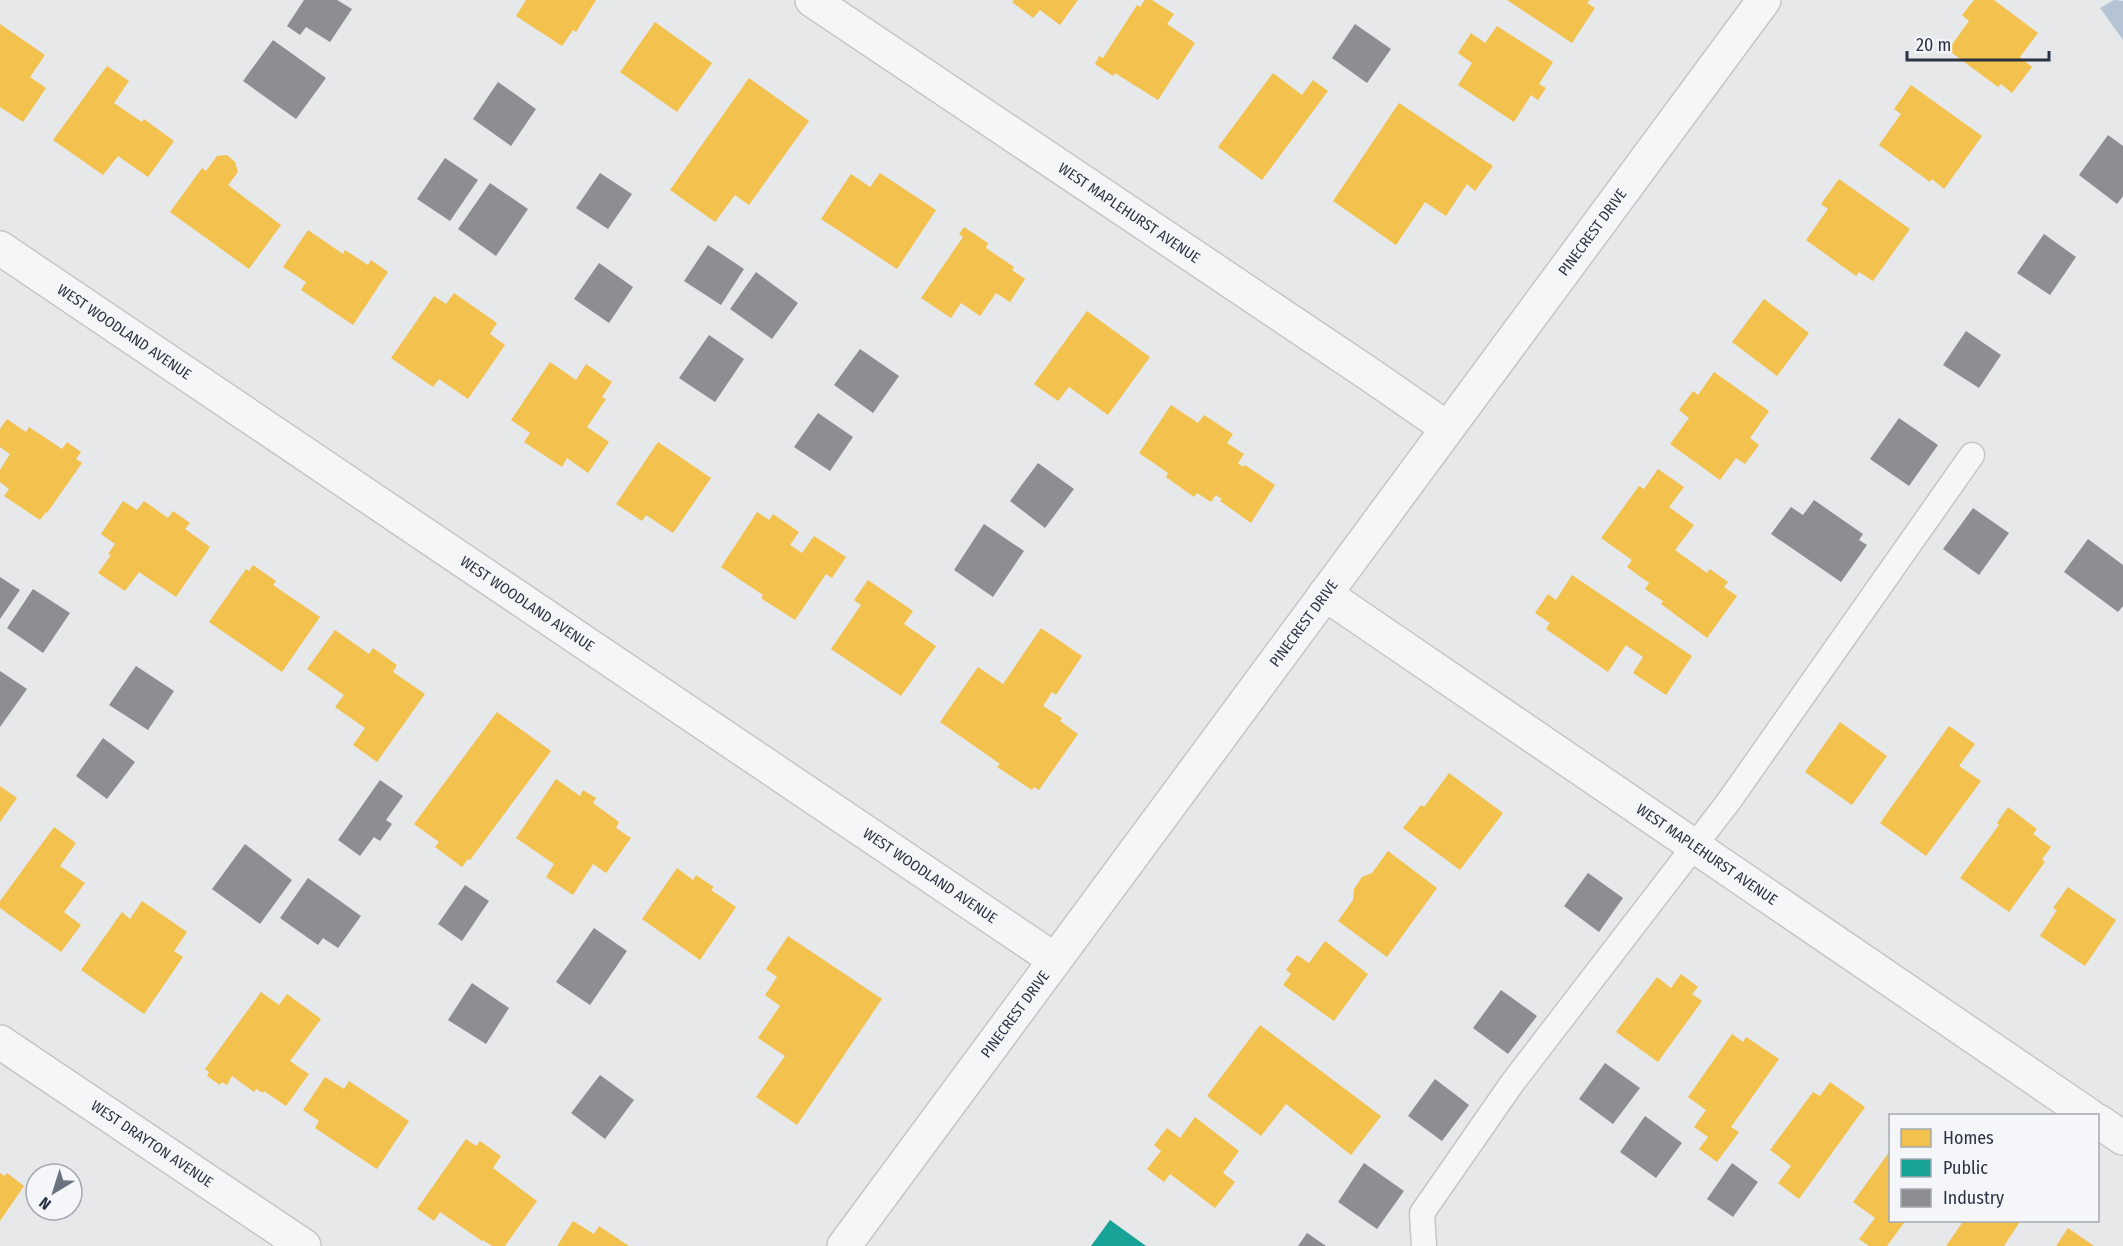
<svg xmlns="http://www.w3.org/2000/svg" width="2123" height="1246" viewBox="0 0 2123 1246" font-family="'Fira Sans Condensed',sans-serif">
<rect width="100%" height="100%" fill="#e6e8ea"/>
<path fill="#b4c4d5" d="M2114 0 2123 1V40L2100 8Z"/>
<g fill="#f2c14e">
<path d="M526 0H596L576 32 573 30 562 46 516 16Z"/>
<path d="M1014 0H1078L1060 25 1040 10 1033 18 1012 2Z"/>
<path d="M1145 0H1152L1174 14 1167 24 1195 43 1158 100 1115 73 1113 76 1095 64 1099 56 1103 58 1137 5 1140 7Z"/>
<path d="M1507 0H1590L1587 3 1595 8 1572 43Z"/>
<path d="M1974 0H1994L2038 33 2020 57 2032 67 2012 93 2001 84 1998 87 1948 50 1969 21 1962 15Z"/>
<path d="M655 22 712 63 677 112 620 72Z"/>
<path d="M0 24 45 55 30 77 46 88 23 122 0 107Z"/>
<path d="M1497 26 1553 62 1539 84 1546 88 1538 100 1531 95 1514 122 1458 85 1472 63 1458 53 1471 33 1485 43Z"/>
<path d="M107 66 129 81 114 103 142 122 144 119 174 141 148 177 118 156 103 175 53 140Z"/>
<path d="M1273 73 1302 95 1313 80 1328 91 1262 180 1218 147Z"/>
<path d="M749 78 809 121 749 205 735 195 715 222 670 190Z"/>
<path d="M1911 85 1982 136 1944 189 1932 179 1930 182 1879 145 1901 114 1894 109Z"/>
<path d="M1399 103 1493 166 1475 191 1467 184 1446 216 1425 202 1396 245 1333 201Z"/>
<path d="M227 155 235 162 238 172 228 185 281 225 249 269 170 212 202 168 206 171 217 156Z"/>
<path d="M880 173 936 210 897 269 821 219 851 174 870 187Z"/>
<path d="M1839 179 1910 229 1873 281 1859 272 1856 276 1806 240 1828 209 1821 204Z"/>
<path d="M964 227 988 243 986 248 1014 267 1012 270 1025 279 1010 302 996 293 980 316 961 303 951 318 921 298 963 237 959 234Z"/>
<path d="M308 230 343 254 345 250 368 265 371 260 388 272 353 325 301 290 306 282 283 267Z"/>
<path d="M454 293 497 323 490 334 505 345 468 399 439 379 433 387 391 358 434 296 446 304Z"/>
<path d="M1764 299 1809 333 1777 376 1732 342Z"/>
<path d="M1087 311 1150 357 1108 415 1069 387 1058 401 1034 384Z"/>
<path d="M550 362 576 380 586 364 612 382 602 397 606 399 587 427 609 442 588 473 567 458 562 467 524 442 530 433 511 420Z"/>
<path d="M1714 372 1769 411 1750 438 1759 445 1745 464 1736 458 1720 480 1670 444 1689 418 1679 410 1693 391 1698 395Z"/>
<path d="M1171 405 1198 423 1204 415 1233 434 1227 443 1244 454 1238 463 1243 467 1245 465 1275 485 1251 523 1220 501 1222 499 1216 495 1211 502 1197 493 1194 497 1166 477 1168 473 1139 453Z"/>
<path d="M7 419 26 432 29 427 62 449 67 442 81 452 76 459 82 463 47 513 46 512 40 520 4 496 9 489 0 482V470L10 454 0 447V429Z"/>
<path d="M658 442 711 478 673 533 646 515 642 521 616 504Z"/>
<path d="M1658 469 1684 487 1669 507 1694 525 1675 550 1707 573 1710 569 1728 582 1724 587 1737 596 1707 638 1661 604 1663 601 1645 589 1649 583 1627 567 1632 560 1601 538 1639 486 1644 489Z"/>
<path d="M123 501 137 510 144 501 168 518 173 511 190 523 185 529 210 547 176 597 139 572 125 591 98 573 111 555 108 554 115 544 101 534Z"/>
<path d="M757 512 769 520 773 514 799 532 790 545 802 553 814 536 846 557 832 578 826 574 795 620 761 598 763 595 721 567Z"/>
<path d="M253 565 276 581 273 585 320 617 282 672 209 622 246 569 249 571Z"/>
<path d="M1572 575 1692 656 1666 695 1633 673 1643 657 1626 645 1608 672 1546 629 1550 623 1535 613 1548 594 1556 600Z"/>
<path d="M868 580 913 611 904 624 936 646 901 696 831 649 861 605 854 600Z"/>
<path d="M1041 628 1082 656 1056 695 1052 692 1043 706 1062 718 1060 721 1078 734 1039 790 1034 787 1032 790 997 767 1000 764 940 722 978 667 1003 684Z"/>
<path d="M335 630 369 654 373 648 397 665 393 672 425 694 377 762 353 745 365 728 335 707 344 695 307 669Z"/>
<path d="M497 712 551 751 470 860 468 859 462 867 435 847 439 842 414 824Z"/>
<path d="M1840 722 1887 756 1852 805 1805 772Z"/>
<path d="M1949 726 1975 744 1959 766 1981 781 1926 856 1880 823Z"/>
<path d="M1449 773 1503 813 1460 870 1403 828 1421 805 1424 807Z"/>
<path d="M556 779 580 796 583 790 596 798 593 803 619 822 616 828 631 838 606 873 593 864 573 895 546 877 554 864 516 838Z"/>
<path d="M0 786 17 798 0 822Z"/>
<path d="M2008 807 2037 829 2033 834 2051 847 2042 859 2045 862 2009 912 1960 878 1999 825 1997 823Z"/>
<path d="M54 827 76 843 60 866 85 883 64 912 81 925 61 952 0 908V901Z"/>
<path d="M1388 851 1437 888 1387 957 1338 921 1353 900 1354 889 1362 877 1372 873Z"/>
<path d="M677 868 693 880 696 875 714 887 711 890 736 907 700 960 642 919Z"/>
<path d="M2068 887 2116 920 2085 966 2040 936 2057 910 2053 908Z"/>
<path d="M142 901 187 932 174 951 183 957 144 1014 81 970 122 912 130 919Z"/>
<path d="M788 936 882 999 797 1125 756 1097 785 1056 758 1038 780 1006 765 995 777 977 766 969Z"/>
<path d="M1325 941 1368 974 1334 1021 1283 985 1291 974 1286 970 1297 955 1309 963Z"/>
<path d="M1681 974 1698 987 1692 994 1702 1001 1658 1062 1616 1032 1657 977 1671 988Z"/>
<path d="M261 992 279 1005 287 994 321 1019 290 1061 309 1074 286 1106 264 1091 263 1093 256 1089 254 1092 232 1076 227 1085 222 1082 220 1085 207 1076 209 1072 205 1069Z"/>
<path d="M1260 1025 1381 1116 1351 1155 1286 1104 1261 1136 1207 1096Z"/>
<path d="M1732 1034 1743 1042 1746 1037 1779 1059 1731 1127 1739 1132 1717 1162 1699 1149 1708 1137 1694 1127 1706 1110 1688 1097Z"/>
<path d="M325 1077 344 1089 349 1081 409 1121 377 1169 315 1128 319 1121 303 1110Z"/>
<path d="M1830 1082 1865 1107 1799 1199 1778 1183 1791 1166 1770 1150 1813 1092 1820 1096Z"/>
<path d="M1195 1117 1239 1151 1223 1173 1235 1182 1215 1208 1170 1174 1164 1182 1147 1169 1161 1151 1154 1145 1167 1128 1180 1138Z"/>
<path d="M466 1139 476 1146 480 1141 501 1156 493 1168 537 1201 505 1246H492L483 1240 482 1241 440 1212 434 1221 417 1209Z"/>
<path d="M1890 1151V1220H1906L1887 1246H1869L1859 1239 1875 1218 1853 1202Z"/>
<path d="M0 1173 5 1176 7 1173 24 1186 0 1221Z"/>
<path d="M1964 1220H2021L2004 1246H1946Z"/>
<path d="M573 1221 594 1234 599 1226 629 1246H557Z"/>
<path d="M2068 1228 2094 1246H2056Z"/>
</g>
<path fill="#17a398" d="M1110 1220 1146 1246H1091Z"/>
<g fill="#8d8d92">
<path d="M304 0H337L352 9 330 42 306 27 300 35 287 26Z"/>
<path d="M1355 24 1391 49 1367 83 1332 58Z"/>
<path d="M273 40 326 78 296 119 243 81Z"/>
<path d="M498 82 536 109 511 146 473 119Z"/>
<path d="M2108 135 2123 146V196L2117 204 2079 175Z"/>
<path d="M445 158 478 180 450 221 417 199Z"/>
<path d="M600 173 632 194 608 229 576 208Z"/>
<path d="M490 183 528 209 496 256 458 229Z"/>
<path d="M2044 234 2076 257 2050 295 2017 273Z"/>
<path d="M708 245 744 269 721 305 684 281Z"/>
<path d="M599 263 633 287 609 323 574 299Z"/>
<path d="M756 272 798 303 772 339 730 309Z"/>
<path d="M1966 331 2001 355 1979 388 1943 365Z"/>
<path d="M709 335 744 359 715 402 679 378Z"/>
<path d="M860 349 899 376 873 413 834 385Z"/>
<path d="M818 413 853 437 830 471 794 447Z"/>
<path d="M1899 418 1938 445 1909 486 1870 459Z"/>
<path d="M1038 463 1074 489 1045 528 1010 501Z"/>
<path d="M1814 500 1863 534 1859 540 1867 545 1841 582 1771 534 1791 507 1803 515Z"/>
<path d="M1973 508 2009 533 1979 575 1943 549Z"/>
<path d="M984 524 1024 551 993 597 954 570Z"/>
<path d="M2088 539 2123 565V606L2118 612 2064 572Z"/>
<path d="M0 577 20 590 0 619Z"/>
<path d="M33 589 70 613 43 653 7 628Z"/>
<path d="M136 666 174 691 148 730 109 705Z"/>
<path d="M0 671 27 689 0 727Z"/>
<path d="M103 738 135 762 107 799 76 776Z"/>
<path d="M380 780 403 796 386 820 392 824 380 841 374 837 360 856 338 840Z"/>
<path d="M245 844 292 880 260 924 212 889Z"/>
<path d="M1588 873 1623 898 1599 932 1564 906Z"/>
<path d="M308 878 361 916 338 948 323 938 318 945 280 918Z"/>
<path d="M465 885 489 901 462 941 438 924Z"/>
<path d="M594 928 627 951 590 1005 556 982Z"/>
<path d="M472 983 509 1008 486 1044 448 1020Z"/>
<path d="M1501 990 1537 1016 1508 1054 1473 1028Z"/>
<path d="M1605 1063 1640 1088 1613 1124 1579 1099Z"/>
<path d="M600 1075 634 1100 605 1139 571 1113Z"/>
<path d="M1435 1079 1469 1105 1442 1141 1408 1116Z"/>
<path d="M1645 1116 1682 1143 1656 1178 1620 1152Z"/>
<path d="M1364 1163 1404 1191 1377 1229 1338 1202Z"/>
<path d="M1732 1163 1758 1182 1733 1217 1707 1199Z"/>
<path d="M1307 1233 1326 1246H1298Z"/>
</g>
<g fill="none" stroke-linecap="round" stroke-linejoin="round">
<defs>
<path id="service" d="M1424 1246 1422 1213 1513 1082 1729 801 1972 455"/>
<g id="minor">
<path id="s1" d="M812 0 1372 376 1447 428"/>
<path id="s2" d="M0 248 1055 960"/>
<path id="s3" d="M1325 594 2090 1116"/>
<path id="s4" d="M0 1042 304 1246"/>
<path d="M2098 1121 2123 1138"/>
</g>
<g id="tertiary">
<path id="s5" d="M844 1246 1764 0"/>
</g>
</defs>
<use href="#service" stroke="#c4c6c8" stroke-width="27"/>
<use href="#minor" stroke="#c4c6c8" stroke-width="36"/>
<use href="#tertiary" stroke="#c4c6c8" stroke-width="36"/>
<use href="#service" stroke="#f5f6f7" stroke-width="24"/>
<use href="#minor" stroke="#f5f6f7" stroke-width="33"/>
<use href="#tertiary" stroke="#f5f6f7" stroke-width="33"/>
</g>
<g text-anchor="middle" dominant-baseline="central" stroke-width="6" stroke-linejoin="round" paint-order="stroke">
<g font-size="15" fill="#2b3445" stroke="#f4f6f9">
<text stroke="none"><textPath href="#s1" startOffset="382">WEST MAPLEHURST AVENUE</textPath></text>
<text stroke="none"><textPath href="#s5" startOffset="1260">PINECREST DRIVE</textPath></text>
<text stroke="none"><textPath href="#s2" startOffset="150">WEST WOODLAND AVENUE</textPath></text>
<text stroke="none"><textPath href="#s2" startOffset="636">WEST WOODLAND AVENUE</textPath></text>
<text stroke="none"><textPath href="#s5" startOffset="774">PINECREST DRIVE</textPath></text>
<text stroke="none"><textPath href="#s3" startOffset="462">WEST MAPLEHURST AVENUE</textPath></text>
<text stroke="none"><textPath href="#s2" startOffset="1122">WEST WOODLAND AVENUE</textPath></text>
<text stroke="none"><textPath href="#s5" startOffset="288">PINECREST DRIVE</textPath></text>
<text stroke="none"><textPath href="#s4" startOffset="183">WEST DRAYTON AVENUE</textPath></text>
</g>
</g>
<rect x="1889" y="1114" width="210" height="108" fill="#f4f6f9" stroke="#a4a8b1" stroke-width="1.5"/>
<rect x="1901" y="1129" width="30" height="18" fill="#f2c14e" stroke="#a4a8b1" stroke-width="1.5"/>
<text x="1943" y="1144" font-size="18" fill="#2b3445">Homes</text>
<rect x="1901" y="1159" width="30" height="18" fill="#17a398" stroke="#a4a8b1" stroke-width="1.5"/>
<text x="1943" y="1174" font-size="18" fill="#2b3445">Public</text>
<rect x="1901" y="1189" width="30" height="18" fill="#8d8d92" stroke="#a4a8b1" stroke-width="1.5"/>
<text x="1943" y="1204" font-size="18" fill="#2b3445">Industry</text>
<g transform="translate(54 1192) rotate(218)"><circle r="28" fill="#f4f6f9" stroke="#a4a8b1" stroke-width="1.5"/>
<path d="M0-4.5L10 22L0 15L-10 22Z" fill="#6c737f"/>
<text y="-9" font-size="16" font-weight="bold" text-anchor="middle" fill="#2b3445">N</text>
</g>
<path d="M1907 51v9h142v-9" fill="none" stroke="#2b3445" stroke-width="3"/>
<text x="1916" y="51" font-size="18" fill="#2b3445" stroke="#f4f6f9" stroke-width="4.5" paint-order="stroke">20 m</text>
</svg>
